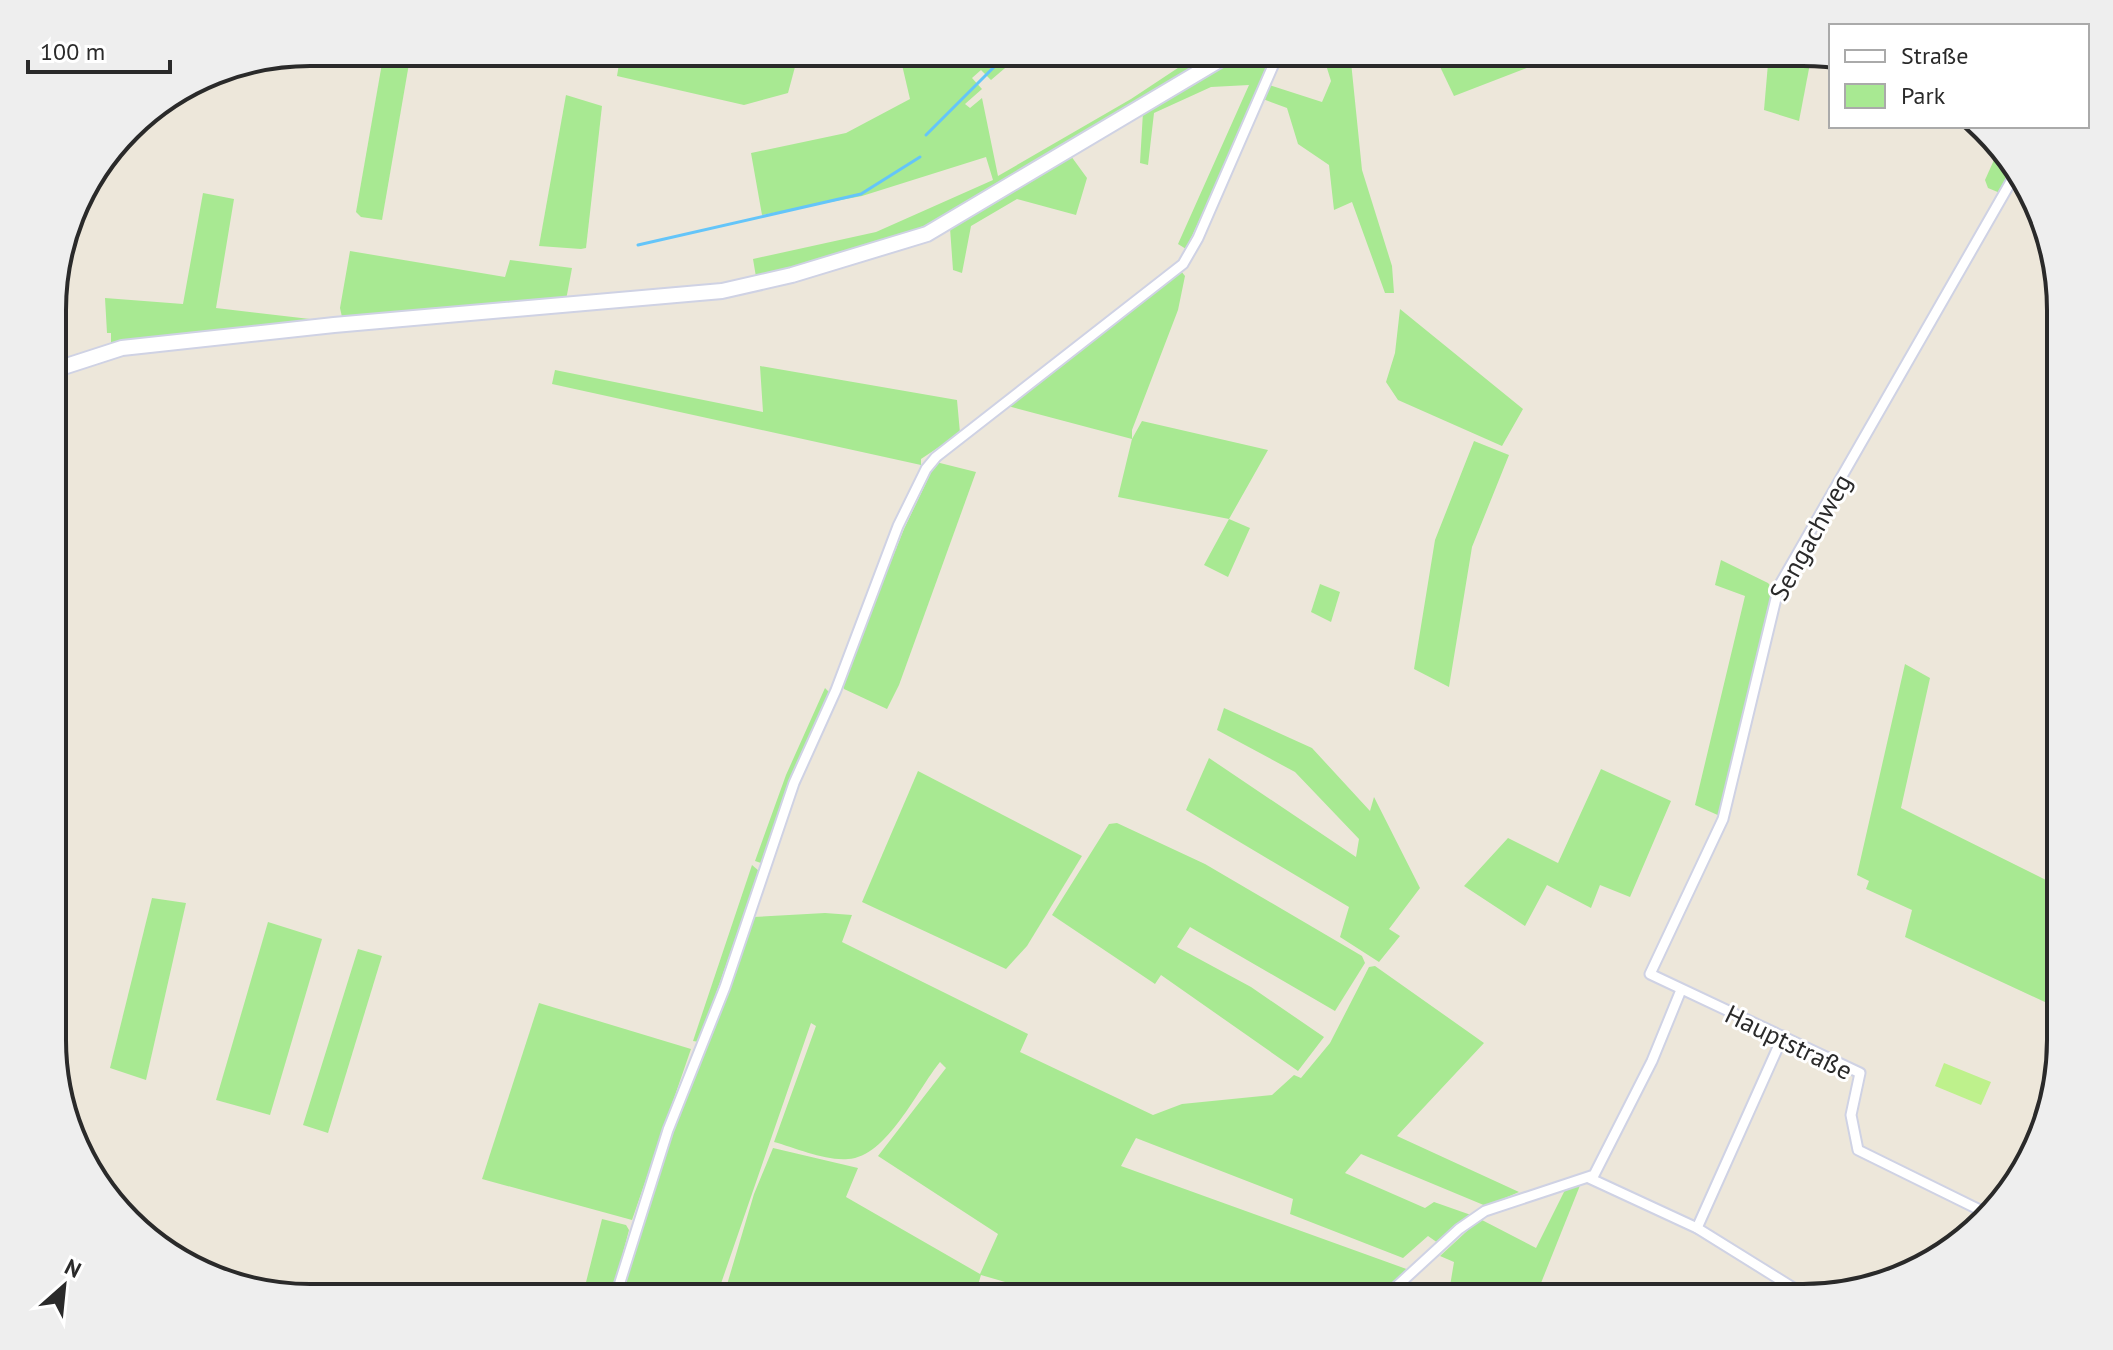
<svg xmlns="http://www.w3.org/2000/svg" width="2113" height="1350" viewBox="0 0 2113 1350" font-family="'PT Sans',sans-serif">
<rect width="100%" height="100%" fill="#ede7da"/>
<g fill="#a8e992">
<path d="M384 52H411L382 220 361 217 356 212Z"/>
<path d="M621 52H799L788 93 744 105 617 76Z"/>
<path d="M899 52H1024L991 80 981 70 972 78 982 89 965 104 970 108 982 98 998 176 1131 99 1202 52H1220L946 217 889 240 756 277 753 259 876 232 993 180 986 157 862 196 762 215 751 153 846 133 910 99Z"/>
<path d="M1240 52H1277L1186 249 1178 244 1249 85 1211 87 1154 113 1148 165 1140 163 1143 112Z"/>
<path d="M1322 52H1350L1362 170 1392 266 1394 293H1385L1352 202 1334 210 1329 165 1298 144 1287 108 1263 99 1269 85 1322 102 1331 81Z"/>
<path d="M1433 52H1568L1454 96Z"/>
<path d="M1769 52 1812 53 1799 121 1764 110Z"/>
<path d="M566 95 602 106 586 248 581 249 539 246Z"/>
<path d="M1998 151 2016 169 2000 193 1988 188 1985 180Z"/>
<path d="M1071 156 1087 178 1076 215 1017 199 971 226 962 273 953 270 950 228Z"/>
<path d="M203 193 234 199 216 308 327 321 111 343V333H107L105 298 183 304Z"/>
<path d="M350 251 505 277 510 260 572 268 566 300 347 319 342 317 340 308Z"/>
<path d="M1181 271 1185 276 1178 310 1132 430V439L1142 421 1268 450 1229 519 1250 528 1228 577 1204 565 1229 519 1118 497 1132 439 1008 406Z"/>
<path d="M1400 309 1523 409 1502 446 1398 400 1386 382 1395 353Z"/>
<path d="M760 366 957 400 960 433 921 459V465L552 384 555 370 763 412Z"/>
<path d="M1474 441 1509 455 1472 547 1449 687 1414 669 1435 540Z"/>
<path d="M936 462 976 472 899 685 887 709 844 689 842 683 904 529Z"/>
<path d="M1721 560 1768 583 1773 589 1720 816 1695 805 1745 596 1715 585Z"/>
<path d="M1320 584 1340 592 1331 622 1311 612Z"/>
<path d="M1905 664 1930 678 1901 808 2060 887 2050 963 2060 968V1009L1905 937 1912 910 1866 889 1869 881 1857 875Z"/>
<path d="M825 688 830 693 789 787 761 863 755 861 786 775Z"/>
<path d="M1224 708 1312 748 1370 811 1374 797 1420 888 1389 929 1400 936 1379 962 1340 937 1349 907 1186 810 1209 758 1356 857 1359 839 1295 772 1217 730Z"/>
<path d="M1601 769 1671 801 1630 897 1600 885 1591 908 1547 885 1525 926 1464 886 1508 838 1558 863Z"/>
<path d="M918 771 1082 856 1027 946 1006 969 862 902Z"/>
<path d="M1117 823 1205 864 1362 956 1365 963 1335 1011 1190 927 1177 947 1251 987 1324 1037 1298 1071 1161 975 1155 984 1052 915 1109 824Z"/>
<path d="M752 865 759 871 699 1042 693 1041Z"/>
<path d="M152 898 186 903 146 1080 110 1068Z"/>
<path d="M825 913 852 915 842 942 1028 1034 1020 1052 1153 1115 1182 1104 1272 1095 1294 1075 1301 1078 1330 1043 1369 967 1375 966 1484 1043 1397 1136 1519 1192 1486 1206 1361 1154 1345 1173 1425 1208 1434 1202 1471 1215 1438 1243 1428 1236 1403 1258 1290 1214 1293 1199 1136 1138 1121 1166 1412 1271 1377 1298H1018L1019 1286 981 1275 974 1298H723L754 1194 773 1148 858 1168 846 1197 980 1274 998 1234 878 1156 946 1068 940 1062C917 1090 887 1157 848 1159 825 1161 796 1148 774 1142L816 1026 811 1023 716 1298H619L676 1116 753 917Z"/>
<path d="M268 922 322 939 270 1115 216 1100Z"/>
<path d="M358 949 382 956 328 1133 303 1125Z"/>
<path d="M539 1003 691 1049 632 1220 482 1179Z"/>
<path d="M1581 1183 1535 1298H1448L1454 1262 1440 1256 1480 1219 1536 1248 1567 1186Z"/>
<path d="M602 1219 626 1225 629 1230 611 1298H582Z"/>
</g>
<path fill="#bef18c" d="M1944 1063 1991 1082 1981 1105 1935 1086Z"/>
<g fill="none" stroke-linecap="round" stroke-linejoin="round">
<g stroke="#64c5f9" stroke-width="3">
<path d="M926 135 1009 52"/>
<path d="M638 245 861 194 920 157"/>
</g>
<defs>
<g id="street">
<path d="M1589 1178 1697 1228 1808 1297"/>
<path d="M1986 1213 1858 1150 1851 1115 1860 1073 1650 974 1723 819 1779 586 2017 171"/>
<path d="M1697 1228 1783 1036"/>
<path d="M615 1298 668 1130 725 987 794 783 836 690 898 526 926 469 936 457 1183 264 1198 238 1279 52"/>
<path d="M1384 1298 1459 1229 1485 1211 1594 1175 1652 1061 1681 990"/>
</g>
<path id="secondary" d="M54 370 122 348 334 325 722 291 792 275 927 234 1233 52"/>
</defs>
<use href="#street" stroke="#cfd2e4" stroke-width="13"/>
<use href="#secondary" stroke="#cfd2e4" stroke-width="18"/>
<use href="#street" stroke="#fff" stroke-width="9"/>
<use href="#secondary" stroke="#fff" stroke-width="14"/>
</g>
<g text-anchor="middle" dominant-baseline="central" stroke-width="6" stroke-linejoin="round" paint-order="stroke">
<g font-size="26" fill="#2a2a2a" stroke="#fff">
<text transform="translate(1810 537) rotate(-61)">Sengachweg</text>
<text transform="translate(1789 1042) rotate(26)">Hauptstraße</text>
</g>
</g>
<path d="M0 0H2113V1350H0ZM310 66H1803A244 244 0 0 1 2047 310V1040A244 244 0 0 1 1803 1284H310A244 244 0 0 1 66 1040V310A244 244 0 0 1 310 66Z" fill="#eee" fill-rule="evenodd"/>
<path fill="none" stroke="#2a2a2a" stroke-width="4" d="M310 66H1803A244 244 0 0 1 2047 310V1040A244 244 0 0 1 1803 1284H310A244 244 0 0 1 66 1040V310A244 244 0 0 1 310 66Z"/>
<rect x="1829" y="24" width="260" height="104" fill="#ffffff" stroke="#aaaaaa" stroke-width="2"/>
<rect x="1845" y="50" width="40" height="12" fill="#ffffff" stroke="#aaaaaa" stroke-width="2"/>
<text x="1901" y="64" font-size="24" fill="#2a2a2a">Straße</text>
<rect x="1845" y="84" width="40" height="24" fill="#a8e992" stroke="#aaaaaa" stroke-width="2"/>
<text x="1901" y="104" font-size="24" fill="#2a2a2a">Park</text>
<g transform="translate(64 1286) rotate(27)" stroke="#ffffff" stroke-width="6" paint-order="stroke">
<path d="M0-6L14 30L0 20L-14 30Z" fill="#2a2a2a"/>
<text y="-12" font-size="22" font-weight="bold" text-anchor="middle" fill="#2a2a2a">N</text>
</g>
<path d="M28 60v12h142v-12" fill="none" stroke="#2a2a2a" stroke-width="4"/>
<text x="40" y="60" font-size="24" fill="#2a2a2a" stroke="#ffffff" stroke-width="6" paint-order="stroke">100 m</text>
</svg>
